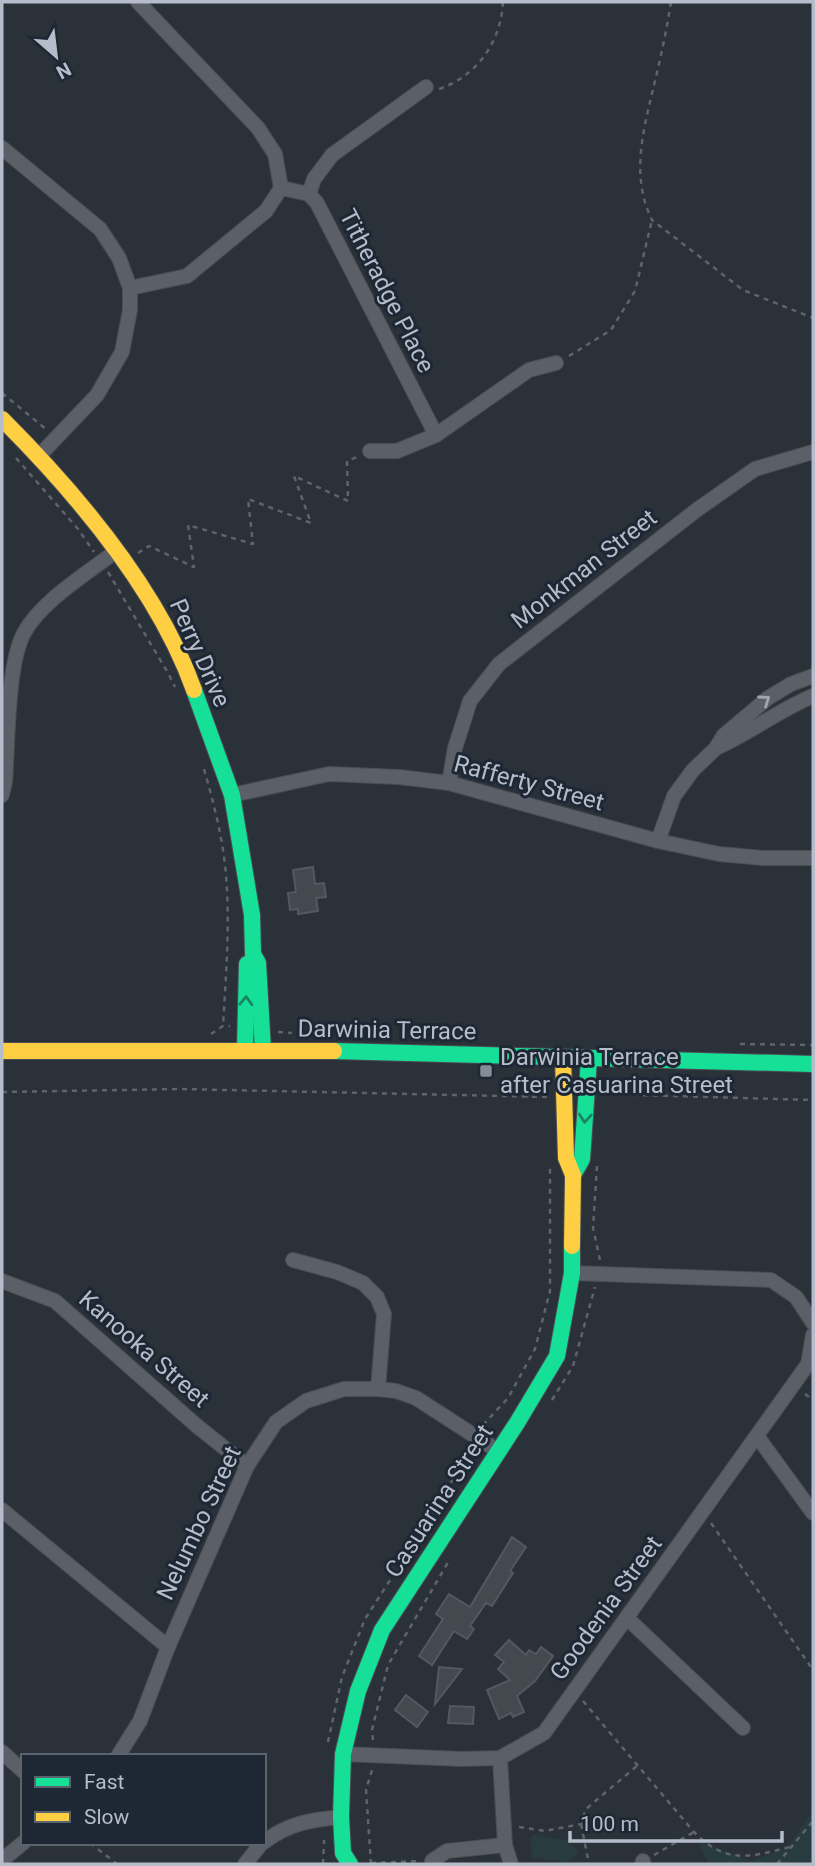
<svg xmlns="http://www.w3.org/2000/svg" width="815" height="1866" viewBox="0 0 815 1866" font-family="Roboto,sans-serif">
<rect width="100%" height="100%" fill="#2b3139"/>
<g fill="#283b3f">
<path d="M813 1810V1864H709L698 1841 751 1861 787 1848Z"/>
<path d="M534 1834 570 1841 579 1853 568 1862 532 1858 530 1838Z"/>
</g>
<g fill="#444950" stroke="#535861" stroke-width="2">
<path d="M313 867 315 884 324 883 326 897 316 898 318 911 298 914V909L290 910 288 893 296 892 293 870Z"/>
<path d="M512 1537 526 1547 510 1571 513 1573 492 1606 486 1603 470 1626 474 1629 467 1639 454 1631 432 1665 419 1656 443 1619 436 1614 449 1594 470 1607Z"/>
<path d="M509 1640 526 1655 529 1650 536 1654 541 1647 553 1656 535 1681 517 1696 524 1712 513 1717 511 1713 499 1719 487 1690 510 1680 498 1669 504 1662 495 1655Z"/>
<path d="M439 1667 462 1669 435 1704Z"/>
<path d="M406 1695 428 1712 417 1727 395 1710Z"/>
<path d="M450 1706 474 1707 473 1724 448 1723Z"/>
</g>
<g fill="none" stroke-linecap="round" stroke-linejoin="round">
<defs>
<g id="street">
<path d="M2 148 100 229 119 258 130 288V310L122 352 97 395 39 456"/>
<path d="M281 188 309 194 317 203 436 435"/>
<path d="M309 194 314 179 332 155 426 87"/>
<path d="M130 288 187 276 266 211 281 188 275 154 258 128 138 2"/>
<path d="M370 451H397L436 435 529 370 556 363"/>
<path d="M716 748C750 733 779 710 813 696"/>
<path d="M449 783 455 748 470 701 499 664 698 509 755 469 813 452"/>
<path d="M2 795 5 782C8 744 7 664 24 633 41 601 88 573 116 551"/>
<path d="M232 795 329 774 399 777 449 783 658 841 719 854 763 858H813"/>
<path d="M658 841 674 796 693 770 716 748 724 735 768 698 791 684 813 676"/>
<path d="M293 1260 337 1272 363 1283 377 1297 384 1314 378 1389"/>
<path d="M572 1273 771 1280 796 1297 813 1323"/>
<path d="M2 1281 55 1301 197 1426 247 1466"/>
<path d="M757 1436 813 1513"/>
<path d="M2 1510 168 1647"/>
<path d="M627 1618 743 1728"/>
<path d="M2 1752 23 1771"/>
<path d="M343 1754 462 1759 500 1758 544 1733 808 1364 813 1335"/>
<path d="M118 1756 140 1721 168 1647 247 1466 276 1422 306 1401 344 1389H378L396 1391 416 1398 498 1451"/>
<path d="M500 1758 505 1845 511 1864"/>
<path d="M264 1842C289 1823 310 1820 341 1817"/>
<path d="M2 1860 23 1843"/>
<path d="M432 1861 447 1851 505 1845"/>
<path d="M245 1864 262 1843"/>
<path d="M642 1864 643 1861"/>
</g>
<g id="fast">
<path d="M194 690 232 795 252 915 253 954 258 963 263 1050"/>
<path d="M245 1050 247 964"/>
<path d="M334 1051 813 1064"/>
<path d="M573 1175 582 1159 589 1059"/>
<path d="M350 1864 343 1853 341 1817 343 1754 358 1691 382 1630 517 1423 557 1356 572 1273V1246"/>
</g>
<g id="slow">
<path d="M2 419C77 494 158 589 194 690"/>
<path d="M2 1051H334"/>
<path d="M563 1058 566 1158 573 1175 572 1246"/>
</g>
</defs>
<use href="#street" stroke="#494d54" stroke-width="16"/>
<use href="#fast" stroke="#494d54" stroke-width="18"/>
<use href="#slow" stroke="#494d54" stroke-width="18"/>
<g stroke="#5e646b" stroke-width="2.5" stroke-dasharray="5 5" stroke-linecap="butt">
<path d="M671 2C667 27 662 52 656 77 645 124 629 174 652 220L743 290 813 318"/>
<path d="M439 89C477 76 501 42 503 2"/>
<path d="M569 356 611 330 635 291 652 220"/>
<path d="M2 393 47 430"/>
<path d="M16 458 78 529 94 552"/>
<path d="M138 553 149 546 194 567 188 525 253 544 248 499 311 523 294 476 348 501 347 461 357 457"/>
<path d="M108 572 168 673 175 687"/>
<path d="M204 769C214 804 223 839 226 875 230 925 226 975 223 1026"/>
<path d="M278 1032 292 1033"/>
<path d="M211 1034 223 1026H230"/>
<path d="M740 1044 813 1045"/>
<path d="M2 1092 181 1089 548 1097"/>
<path d="M603 1094 813 1100"/>
<path d="M526 1097 547 1078"/>
<path d="M597 1166 593 1228 600 1260"/>
<path d="M2 1240V1247"/>
<path d="M805 1394 813 1400"/>
<path d="M552 1400 573 1366 595 1287"/>
<path d="M483 1425 508 1398 535 1349 550 1291V1164"/>
<path d="M711 1523 813 1670"/>
<path d="M583 1701 694 1832C727 1865 749 1857 790 1847"/>
<path d="M373 1740 372 1730 388 1665 450 1559"/>
<path d="M328 1742 342 1677 365 1619 441 1501 469 1449"/>
<path d="M581 1824 589 1864"/>
<path d="M519 1827 545 1831 581 1824 586 1809 638 1765"/>
<path d="M90 1843 117 1864"/>
<path d="M654 1855 694 1832"/>
<path d="M371 1863 420 1861"/>
<path d="M323 1864 324 1840"/>
<path d="M371 1864 366 1790 372 1770"/>
<path d="M777 1864 813 1821"/>
</g>
<use href="#street" stroke="#5b5f67" stroke-width="14"/>
<use href="#fast" stroke="#16e098" stroke-width="16"/>
<use href="#slow" stroke="#ffcf43" stroke-width="16"/>
</g>
<defs><path id="oneway-chevron" d="M-2-3.5L2.5 0L-2 3.5" fill="none" stroke-width="1.6" stroke-linecap="round" stroke-linejoin="round" transform="scale(1.75)"/></defs>
<use stroke="#9ea6b1" href="#oneway-chevron" transform="translate(765 700) rotate(-35)"/>
<g stroke="#1a8466">
<use href="#oneway-chevron" transform="translate(246 1001) rotate(-88)"/>
<use href="#oneway-chevron" transform="translate(585 1118) rotate(94)"/>
</g>
<rect fill="#858c97" stroke="#1e2734" stroke-width="2.5" x="479" y="1064" width="14" height="14" rx="3.5"/>
<g text-anchor="middle" dominant-baseline="central" stroke-width="6" stroke-linejoin="round" paint-order="stroke">
<g font-size="24" fill="#b5bdca" stroke="#1e2734">
<text transform="translate(387 291) rotate(63)">Titheradge Place</text>
<text transform="translate(584 569) rotate(-38)">Monkman Street</text>
<text transform="translate(200 653) rotate(66)">Perry Drive</text>
<text transform="translate(529 783) rotate(15)">Rafferty Street</text>
<text transform="translate(387 1030) rotate(1)">Darwinia Terrace</text>
<text transform="translate(144 1349) rotate(41)">Kanooka Street</text>
<text transform="translate(439 1501) rotate(-57)">Casuarina Street</text>
<text transform="translate(199 1523) rotate(-65)">Nelumbo Street</text>
<text transform="translate(606 1608) rotate(-54)">Goodenia Street</text>
</g>
<g font-size="24" fill="#b5bdca" stroke="#1e2734" text-anchor="start">
<text x="500" y="1057">Darwinia Terrace<tspan x="500" dy="28">after Casuarina Street</tspan></text>
</g>
</g>
<rect width="815" height="1866" fill="none" stroke="#b5bdca" stroke-width="7"/>
<rect x="21" y="1754" width="245" height="91" fill="#1e2734" stroke="#5a6370" stroke-width="2"/>
<rect x="35" y="1777" width="35" height="10" fill="#16e098" stroke="#5a6370" stroke-width="2"/>
<text x="84" y="1789" font-size="21" fill="#b5bdca">Fast</text>
<rect x="35" y="1812" width="35" height="10" fill="#ffcf43" stroke="#5a6370" stroke-width="2"/>
<text x="84" y="1824" font-size="21" fill="#b5bdca">Slow</text>
<g transform="translate(56 56) rotate(152)" stroke="#1e2734" stroke-width="5" paint-order="stroke">
<path d="M0-5L12 26L0 18L-12 26Z" fill="#b5bdca"/>
<text y="-10" font-size="19" font-weight="bold" text-anchor="middle" fill="#b5bdca">N</text>
</g>
<path d="M570 1831v10h212v-10" fill="none" stroke="#b5bdca" stroke-width="3.5"/>
<text x="580" y="1831" font-size="21" fill="#b5bdca" stroke="#1e2734" stroke-width="5" paint-order="stroke">100 m</text>
</svg>
